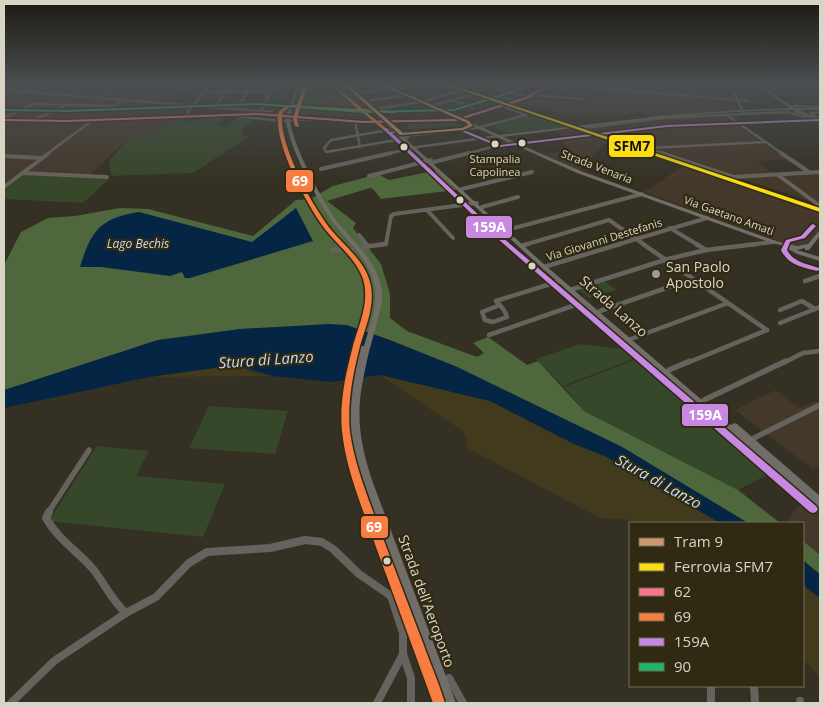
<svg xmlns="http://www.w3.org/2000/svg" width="824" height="707" viewBox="0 0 824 707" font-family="'Open Sans',sans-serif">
<rect width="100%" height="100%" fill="#343023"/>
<g fill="#44382a">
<path d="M41 83H114L97 97 28 91Z"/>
<path d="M120 83H187L171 100 163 102 103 97Z"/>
<path d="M593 83H605V85H608V83H705L715 85 719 99 740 111 720 113 786 159 757 161 776 175 820 174V204L583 129 655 120 646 114 581 116 558 113 519 102 529 98 584 103 585 96 560 93 561 87H591Z"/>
<path d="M4 91 190 106 183 114 155 132 141 137H129L90 175 27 172 4 189Z"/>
<path d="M575 129 608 140 580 170 543 154 569 151 557 131Z"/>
<path d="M683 166 820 211V229L806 245H791L644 192Z"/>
<path d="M776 390 799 408 816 401 820 404V465L813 469 735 410Z"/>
<path d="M806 502 820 513V555L803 541V523H787L795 509Z"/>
</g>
<path fill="#473533" d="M356 97 380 119 374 117 352 115 351 117 293 113 294 107Z"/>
<g fill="#374729">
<path d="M301 83H340L356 97 306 105 302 108 306 114 293 113Z"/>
<path d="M505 107H507L570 127 513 133 501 132 507 131 493 128 496 126 490 127 528 115Z"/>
<path d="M222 116 219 118 223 119 215 125 225 127 240 117 253 120 242 129 243 135 248 137 193 173 111 176 109 162 129 137C139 137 148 136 156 131 166 126 173 118 185 118L179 122C195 121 207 117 222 116Z"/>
<path d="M460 121 455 123 465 127 408 134 401 128 409 126 406 123Z"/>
<path d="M24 175 109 179 83 203 4 199V190Z"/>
<path d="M604 281 616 290 589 298 578 289Z"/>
<path d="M580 344 631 350 638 357 563 386 536 359Z"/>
<path d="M639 358 771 473 738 490 584 411 564 387Z"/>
<path d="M209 406 288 411 275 454 189 448Z"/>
<path d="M97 446 149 451 136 476 225 484 203 537 49 521Z"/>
</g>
<g fill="#4f673c">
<path d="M438 170 456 190 381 199 373 189 370 188 327 201 356 223 353 228 381 264 390 294V318L407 331 477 357 484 353 473 343 488 337 527 365 538 361 584 411 738 490 780 523H748L622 447 457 367 387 339 346 325 158 340 4 391V265L21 232 48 218 75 216 120 208 148 209 253 236 296 200 310 199 333 186 378 174 389 180Z"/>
<path d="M803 541 820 555V574L803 560Z"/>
</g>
<g fill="#423a1c">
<path d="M237 365 251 372 273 376 149 377Z"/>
<path d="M380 372 446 386 490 401 574 444 605 456 720 523H633L625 519 600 518 465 447 467 440 464 432 380 375Z"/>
<path d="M803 585 820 598V677L803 659Z"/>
</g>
<g fill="#052544">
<path d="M296 208 313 241 190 278H185L182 272 170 276 101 267H80C91 231 100 218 139 212L252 242Z"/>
<path d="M329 324 346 325 387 339 457 367 622 447 748 523H720L605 456 574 444 490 401 380 375 331 382 273 376 236 365 149 377 4 408V390L158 340 240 329Z"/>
<path d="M803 561 820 575V598L803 585Z"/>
</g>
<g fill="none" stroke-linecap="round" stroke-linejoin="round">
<g stroke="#66635e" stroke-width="2.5">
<path d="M347 83H350"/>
<path d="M444 83 503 103"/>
<path d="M485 83 523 96"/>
<path d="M543 83H545"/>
<path d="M729 83 743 112 746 113"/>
<path d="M551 84 749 101"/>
<path d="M497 87 504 98 517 101"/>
<path d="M4 90 272 112"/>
<path d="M395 91 424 83"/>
<path d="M24 92 39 83"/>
<path d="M204 92 270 91"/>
<path d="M180 93 189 83"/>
<path d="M359 93 390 88"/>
<path d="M533 95 582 99"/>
<path d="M99 98 117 83"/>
<path d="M453 100 473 108"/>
<path d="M364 102 405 95"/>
<path d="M421 102 486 83"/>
<path d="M430 106 475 94"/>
<path d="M502 106 526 115"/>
<path d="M794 106 820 107"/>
<path d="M215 107 232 83"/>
<path d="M237 109 253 83"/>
<path d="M376 109 420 102"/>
<path d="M261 111 275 83"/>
<path d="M227 115 280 121 316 119"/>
<path d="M728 116 783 154"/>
<path d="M184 117 211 83"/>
<path d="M816 117 811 113 820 112"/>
<path d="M4 118 33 104 114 106 123 100"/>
<path d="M32 121 64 106"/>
<path d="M355 121 360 147"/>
<path d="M394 129 331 140 324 148 326 152 408 138"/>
<path d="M577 129 663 118 787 112 820 121"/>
<path d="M405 136 477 128 526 115"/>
<path d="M619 139 664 154"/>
<path d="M650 148 766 142"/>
<path d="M47 154 94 119"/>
<path d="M386 154 417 147 499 136"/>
<path d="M465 154 512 142"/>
</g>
<g stroke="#66635e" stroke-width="4">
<path d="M661 153 733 177 820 172"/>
<path d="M781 153 809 172"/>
<path d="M4 156 42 158"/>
<path d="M430 163 469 153"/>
<path d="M321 169 391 153"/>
<path d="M22 173 107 177"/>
<path d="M778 175 820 206"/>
<path d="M369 176 431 160"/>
<path d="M4 187 49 153"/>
<path d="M462 189 532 172"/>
<path d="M482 207 518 197"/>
<path d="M427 210 453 238"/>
<path d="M670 228 698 245"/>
<path d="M503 231 642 194"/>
<path d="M359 235 367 245"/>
<path d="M376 245 386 244 391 216 394 214 477 203"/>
<path d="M524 245 609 220 645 245"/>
<path d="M616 245 707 218"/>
<path d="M746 245 774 242"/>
</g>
<g stroke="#66635e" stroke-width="4.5">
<path d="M366 244 368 246"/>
<path d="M643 244 767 330"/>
<path d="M696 244 706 250"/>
<path d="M521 246 528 244"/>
<path d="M363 247 386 244"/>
<path d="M332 250H352"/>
<path d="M544 267 620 244"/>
<path d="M805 281 820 276"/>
<path d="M570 290 668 259 706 250 757 244"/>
<path d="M500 305 482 312 485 320 493 322 507 317C505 310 501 306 496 301L560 281"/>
<path d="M780 310 802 301 815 309"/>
<path d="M600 311 692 279"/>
<path d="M780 323 820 307"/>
<path d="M489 335 584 302"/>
<path d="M628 340 728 303"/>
<path d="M687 363 767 330"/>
<path d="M783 363 803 353 820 351"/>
</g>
<g stroke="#66635e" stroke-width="5.5">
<path d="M669 370 690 361"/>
<path d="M704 400 786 361"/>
<path d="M748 441 820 405"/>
<path d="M48 513 89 450"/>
</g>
<g stroke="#66635e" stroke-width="8">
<path d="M49 512 46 518C58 540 78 551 93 569 105 584 112 601 126 613"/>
<path d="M441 681 449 678 463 703"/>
<path d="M711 686V703"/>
<path d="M754 686 755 703"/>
<path d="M800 701V703"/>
<path d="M11 703 54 661 126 613 156 597 189 563 207 552 270 548 305 540 322 542 333 549 359 574 391 596 403 633V654L411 678V703"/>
<path d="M377 703 403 654"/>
</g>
<path fill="#716d68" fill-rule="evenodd" d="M297 83H300L290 115 363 121 382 120 342 83H345L386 120 456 119 377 83H380L459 118 525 97 550 83H553L527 99 463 119 499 135 660 116 740 110 790 108 753 83H756L795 108H820V110H798L820 118V120L797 113 793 110C696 111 599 125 503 137L581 171 776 241 797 246 808 244 818 232 820 231V236L809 250H805V248L797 250 820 257V261L797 254 788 249V247L772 243 577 173 459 120 388 123 546 266 731 425 734 423 737 424 820 496V512L817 511 542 268 384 123H363L290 118C290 140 324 205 339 224 353 241 372 257 379 279 381 286 383 294 382 301 381 308 378 316 377 323 372 340 367 358 364 375 355 416 360 444 373 483L456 703H435L350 460C344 420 350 387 360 348L361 346H364C369 328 377 308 375 290 372 263 351 245 335 225 320 206 285 140 286 117L258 115 68 122 4 121V119L68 120 258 113 287 115Z"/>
<defs>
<path id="bus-1" d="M550 83H554L527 99 456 121 363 123 258 115 68 122 4 121V119L68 120 258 113 363 121 456 119 525 97Z"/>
<path id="bus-2" d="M305 85 307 86 301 106 358 109 339 92 340 90 363 109 393 111 395 112 393 113 366 112 387 129V130L385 131 361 111 300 108 297 119 299 126 297 127 295 126 293 119 296 108 290 107 283 112C282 115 282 119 282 123 284 153 313 208 333 232 345 246 363 260 369 279 377 302 366 325 360 346 353 374 347 403 350 432 355 467 369 500 381 533 395 570 409 606 423 643 430 663 439 683 445 703H433C414 651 395 599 376 547 363 509 346 471 342 431 339 402 346 373 353 346 359 324 370 302 363 279 357 261 341 248 329 234 310 212 278 151 278 122 277 119 278 115 279 111L288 105H297L303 86Z"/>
<g id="bus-3">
<path d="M820 119V121L667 127 499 147 458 130 392 133 502 237 816 506 818 509 816 512 813 513 810 512 498 239 383 129 387 128 390 132 459 128 500 145 667 125Z"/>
<path d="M813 224 816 226 805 238 790 242 787 250C793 262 807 264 819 268V270L817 271C802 267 788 265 781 250L786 240 801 236 811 225Z"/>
</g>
<path id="bus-4" d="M530 83H534L523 90 454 111 363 113 258 105 68 112 4 111V109L68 110 258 103 363 111 454 109 521 88Z"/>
</defs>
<use href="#bus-1" stroke="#302a13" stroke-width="3"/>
<use href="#bus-2" stroke="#302a13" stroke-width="3"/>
<use href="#bus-3" stroke="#302a13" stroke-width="3"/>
<use href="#bus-4" stroke="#302a13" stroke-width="3"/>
<use href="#bus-1" fill="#fc738d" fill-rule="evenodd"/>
<use href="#bus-2" fill="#f77d43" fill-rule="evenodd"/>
<use href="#bus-3" fill="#c787e3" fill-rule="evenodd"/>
<use href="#bus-4" fill="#1ab867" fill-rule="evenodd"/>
<defs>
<path id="rail-1" d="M441 83H446L820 208V212Z"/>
</defs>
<use href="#rail-1" stroke="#302a13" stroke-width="3"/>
<use href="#rail-1" fill="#fcdc12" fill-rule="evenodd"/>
<defs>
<path id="tram-1" d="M342 83H346L403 133 462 128 468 125 467 123 377 83H381L469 121 473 126 463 130 400 135Z"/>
</defs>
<use href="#tram-1" stroke="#302a13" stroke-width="3"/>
<use href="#tram-1" fill="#cd976f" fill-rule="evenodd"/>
</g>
<linearGradient id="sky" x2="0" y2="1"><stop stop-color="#1d1a13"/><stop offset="0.46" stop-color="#4a4e50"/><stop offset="1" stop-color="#4a4e50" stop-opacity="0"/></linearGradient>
<rect width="824" height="182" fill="url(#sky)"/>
<g fill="#d8d5c7" stroke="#302a13" stroke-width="2">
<circle cx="522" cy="143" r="4.5"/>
<circle cx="495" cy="144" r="4.5"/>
<circle cx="404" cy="147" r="4.5"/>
<circle cx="460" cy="200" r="4.5"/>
<circle cx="532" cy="266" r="4.5"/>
<circle cx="387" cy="561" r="4.5"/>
</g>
<circle fill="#9f9b8e" stroke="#302a13" stroke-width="2" cx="656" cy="274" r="5"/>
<g text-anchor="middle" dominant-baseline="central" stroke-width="4.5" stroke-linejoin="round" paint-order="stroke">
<g font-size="11" fill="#d8d5c7" stroke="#302a13">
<text x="495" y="158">Stampalia<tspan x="495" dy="13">Capolinea</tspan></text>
</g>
<g font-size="11" fill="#d8d5c7" stroke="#302a13">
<text transform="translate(597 166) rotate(21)">Strada Venaria</text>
<text transform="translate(729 215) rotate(20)">Via Gaetano Amati</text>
<text transform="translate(604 239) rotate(-17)">Via Giovanni Destefanis</text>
</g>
<g font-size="12" font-style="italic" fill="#c5dcf6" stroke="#302a13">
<text x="138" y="243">Lago Bechis</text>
</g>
<g font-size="14" fill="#d8d5c7" stroke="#302a13" text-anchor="start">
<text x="666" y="266">San Paolo<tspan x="666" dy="16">Apostolo</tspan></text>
</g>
<g font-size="14" fill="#d8d5c7" stroke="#302a13">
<text transform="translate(614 306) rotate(41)">Strada Lanzo</text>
<text transform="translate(427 601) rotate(70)">Strada dell'Aeroporto</text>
</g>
<g font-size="15" font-style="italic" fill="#c5dcf6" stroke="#302a13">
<text transform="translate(266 359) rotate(-4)">Stura di Lanzo</text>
<text transform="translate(659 481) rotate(29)">Stura di Lanzo</text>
</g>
</g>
<g stroke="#302a13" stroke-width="2">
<rect x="608" y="134" width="47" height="24" rx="5" fill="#fcdc12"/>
<rect x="285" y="169" width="29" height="24" rx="5" fill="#f77d43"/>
<rect x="465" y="215" width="48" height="24" rx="5" fill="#c787e3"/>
<rect x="681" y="403" width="48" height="24" rx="5" fill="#c787e3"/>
<rect x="360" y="515" width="29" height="24" rx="5" fill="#f77d43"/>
</g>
<g font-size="14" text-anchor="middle" font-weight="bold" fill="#fff">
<text x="300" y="186">69</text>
<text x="489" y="232">159A</text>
<text x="705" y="420">159A</text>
<text x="374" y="532">69</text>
</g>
<g font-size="14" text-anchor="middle" font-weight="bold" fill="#111">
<text x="632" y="151">SFM7</text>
</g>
<rect width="824" height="707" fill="none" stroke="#d8d5c7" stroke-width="10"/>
<rect x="629" y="522" width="175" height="165" fill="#302a13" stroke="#736e5b"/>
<rect x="639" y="538" width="25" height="8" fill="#cd976f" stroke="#736e5b"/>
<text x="674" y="547" font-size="15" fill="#d8d5c7">Tram 9</text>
<rect x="639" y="563" width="25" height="8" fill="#fcdc12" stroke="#736e5b"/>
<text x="674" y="572" font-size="15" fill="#d8d5c7">Ferrovia SFM7</text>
<rect x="639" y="588" width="25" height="8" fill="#fc738d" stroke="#736e5b"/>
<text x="674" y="597" font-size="15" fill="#d8d5c7">62</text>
<rect x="639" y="613" width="25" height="8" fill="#f77d43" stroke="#736e5b"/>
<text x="674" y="622" font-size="15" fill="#d8d5c7">69</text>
<rect x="639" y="638" width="25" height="8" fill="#c787e3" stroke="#736e5b"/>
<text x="674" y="647" font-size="15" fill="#d8d5c7">159A</text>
<rect x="639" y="663" width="25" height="8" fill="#1ab867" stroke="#736e5b"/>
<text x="674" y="672" font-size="15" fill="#d8d5c7">90</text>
</svg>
